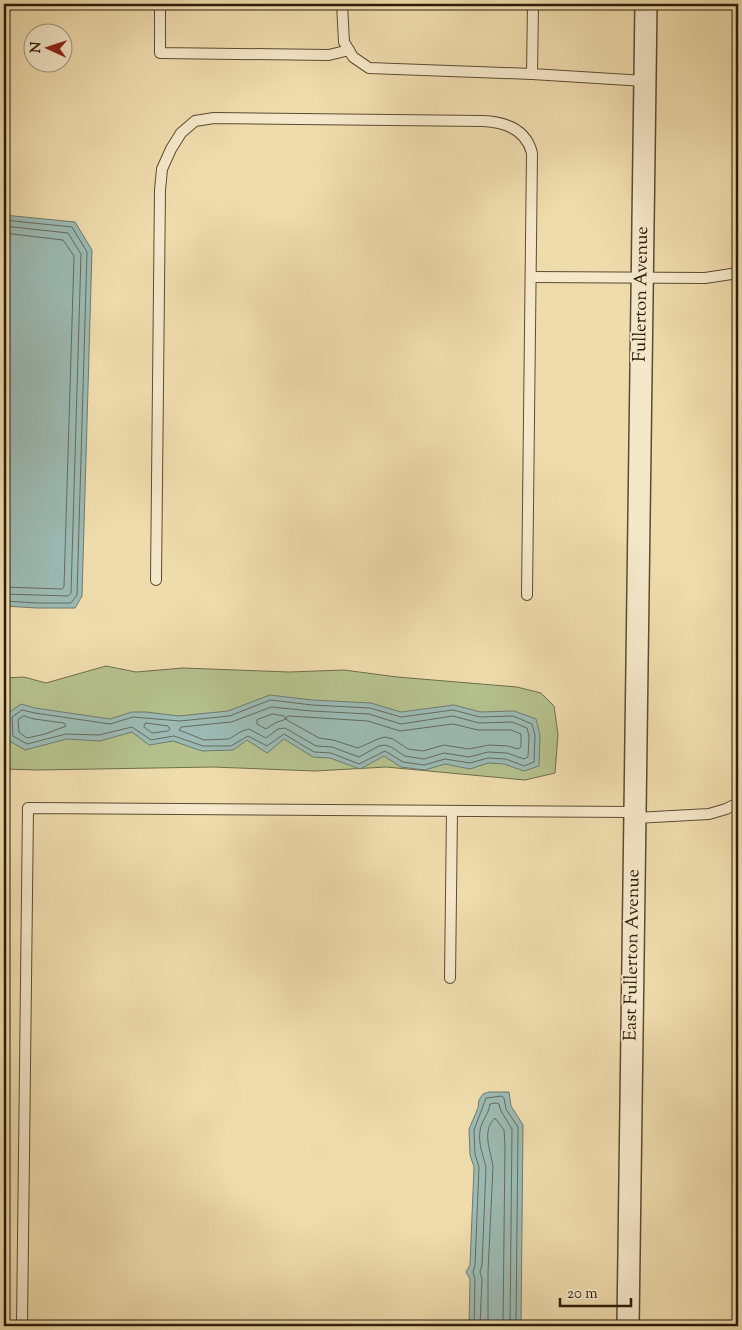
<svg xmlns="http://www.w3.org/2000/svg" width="742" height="1330" viewBox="0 0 742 1330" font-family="'Sorts Mill Goudy',serif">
<rect width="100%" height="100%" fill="#efdcad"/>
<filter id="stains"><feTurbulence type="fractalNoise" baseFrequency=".004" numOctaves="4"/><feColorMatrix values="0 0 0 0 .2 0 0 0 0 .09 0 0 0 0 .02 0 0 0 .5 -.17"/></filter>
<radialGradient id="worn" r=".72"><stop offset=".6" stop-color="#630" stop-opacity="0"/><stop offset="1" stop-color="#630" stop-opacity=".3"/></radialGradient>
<path fill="#b5c18d" stroke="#706e4a" d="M106 666 136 672 183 668 289 672 344 670 397 677 517 687 541 693 554 706 558 734 555 773 525 780 386 767 315 771 213 767 38 770 4 769V678L24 677 46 683Z"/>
<g fill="#9cbab3" stroke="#6f7b6f">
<path d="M4 215 75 222 92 250 82 596 75 608H37L4 606Z"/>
<path d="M270 695 312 700 371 703 401 712 454 705 480 712 514 711 536 719 540 735 539 766 524 771 504 764 488 763 470 769 445 764 425 770 401 767 384 756 360 769 330 758 313 757 284 739 267 753 247 740 233 750 202 751 173 741 149 745 132 732 100 741 67 739 25 750 8 740 7 714 21 704 35 708 110 719 132 712H146L179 716 228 711Z"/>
<path d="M489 1092H509L511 1106 523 1125 521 1326H469L470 1279 466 1272 470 1265 474 1167 470 1155 469 1129 478 1108 479 1100 483 1094Z"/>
</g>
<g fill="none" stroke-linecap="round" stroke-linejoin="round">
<g stroke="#646b5e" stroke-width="1">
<path d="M4 220 72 227 87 252 77 595 71 603H37L4 601"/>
<path d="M4 226 68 233 81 254 71 593 68 596 4 594"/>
<path d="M4 233 63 240 74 256 64 587 62 589 4 587"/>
<path d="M271 700 312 705 370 708 401 717 453 710 480 717 513 716 532 724 535 735 534 762 524 766 506 759 488 758 470 763 445 759 424 765 403 762 385 751 359 764 331 753 314 752 284 734 267 746 248 736 231 746H203L174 736 151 740 132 727 99 735 66 734 27 744 13 736 12 717 22 710 35 713 110 724 133 717 180 721 229 716Z"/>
<path d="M272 707 311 711 369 714 401 724 453 716 479 723 512 722 527 728 529 736 528 757 524 759 507 753 488 752 469 757 444 753 424 759 405 756 391 747 385 745 379 746 359 757 332 747 316 746 285 728 278 729 266 738 249 729 242 731 229 739 204 740 179 730 181 727 231 722Z"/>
<path d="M273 714 284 716 286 719 275 723 266 729 257 724V720Z"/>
<path d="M24 716 34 719 64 723 66 726 45 734 27 738 19 732 18 720Z"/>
<path d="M289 716 368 721 400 731 453 724 478 730H511L521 734V747L518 749 508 746 489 745 469 749 444 745 423 751 408 749 393 739 385 737 378 739 358 748 333 740 319 738 287 720 286 718Z"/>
<path d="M146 723 168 726 170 729 168 731 152 733 144 727Z"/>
<path d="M474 1326 475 1279 473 1272 475 1265 479 1167 475 1154 474 1130 486 1098 502 1096 504 1098 506 1109 518 1127 516 1326"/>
<path d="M480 1326 482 1279 480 1272 482 1265 486 1167C483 1155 478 1143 480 1131 481 1121 489 1114 490 1104L496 1103 499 1104 501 1111 512 1129 510 1326"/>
<path d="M488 1326V1272L493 1167C491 1151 481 1131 495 1118L504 1130 505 1145 503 1326"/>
</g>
<defs>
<g id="lane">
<path d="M160 4V53L329 55 349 50"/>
<path d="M342 4 344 42 353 57 369 68 532 74"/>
<path d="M533 4 532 74 645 81"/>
<path d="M531 277 705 278 738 273"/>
<path d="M156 580 160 190 162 169 171 149 181 133 195 121 214 118 483 121C505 122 526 129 532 153L527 595"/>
<path d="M635 818 709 814 726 809 738 803"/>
<path d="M450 978 452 811"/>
<path d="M22 1326 28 808 635 812"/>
</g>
<path id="street" d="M628 1326 646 4"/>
</defs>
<use href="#lane" stroke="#5c4c31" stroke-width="12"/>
<use href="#street" stroke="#5c4c31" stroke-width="24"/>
<use href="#lane" stroke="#f5e8ca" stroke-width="10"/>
<use href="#street" stroke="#f5e8ca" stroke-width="21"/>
</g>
<g text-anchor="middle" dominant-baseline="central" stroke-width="4" stroke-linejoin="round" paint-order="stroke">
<g font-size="18" fill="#2b1c08" stroke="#f5e8ca">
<text transform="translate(642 294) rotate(-89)">Fullerton Avenue</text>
<text transform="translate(633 955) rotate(-89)">East Fullerton Avenue</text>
</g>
</g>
<rect width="742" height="1330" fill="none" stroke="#efdcad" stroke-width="20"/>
<rect x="5" y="5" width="732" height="1320" fill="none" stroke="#2b1c08" stroke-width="2.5"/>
<rect x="10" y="10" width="722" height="1310" fill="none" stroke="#2b1c08"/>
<g transform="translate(48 48) rotate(273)"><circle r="24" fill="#f5e8ca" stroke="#a4967c"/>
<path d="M0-4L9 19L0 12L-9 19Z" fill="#8f2418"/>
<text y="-8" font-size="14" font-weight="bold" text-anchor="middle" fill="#2b1c08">N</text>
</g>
<path d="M560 1298v8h71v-8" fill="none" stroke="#2b1c08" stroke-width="2.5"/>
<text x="567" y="1298" font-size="15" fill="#2b1c08" stroke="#f5e8ca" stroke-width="4" paint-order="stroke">20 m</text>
<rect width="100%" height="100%" filter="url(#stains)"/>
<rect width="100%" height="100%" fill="url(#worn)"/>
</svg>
